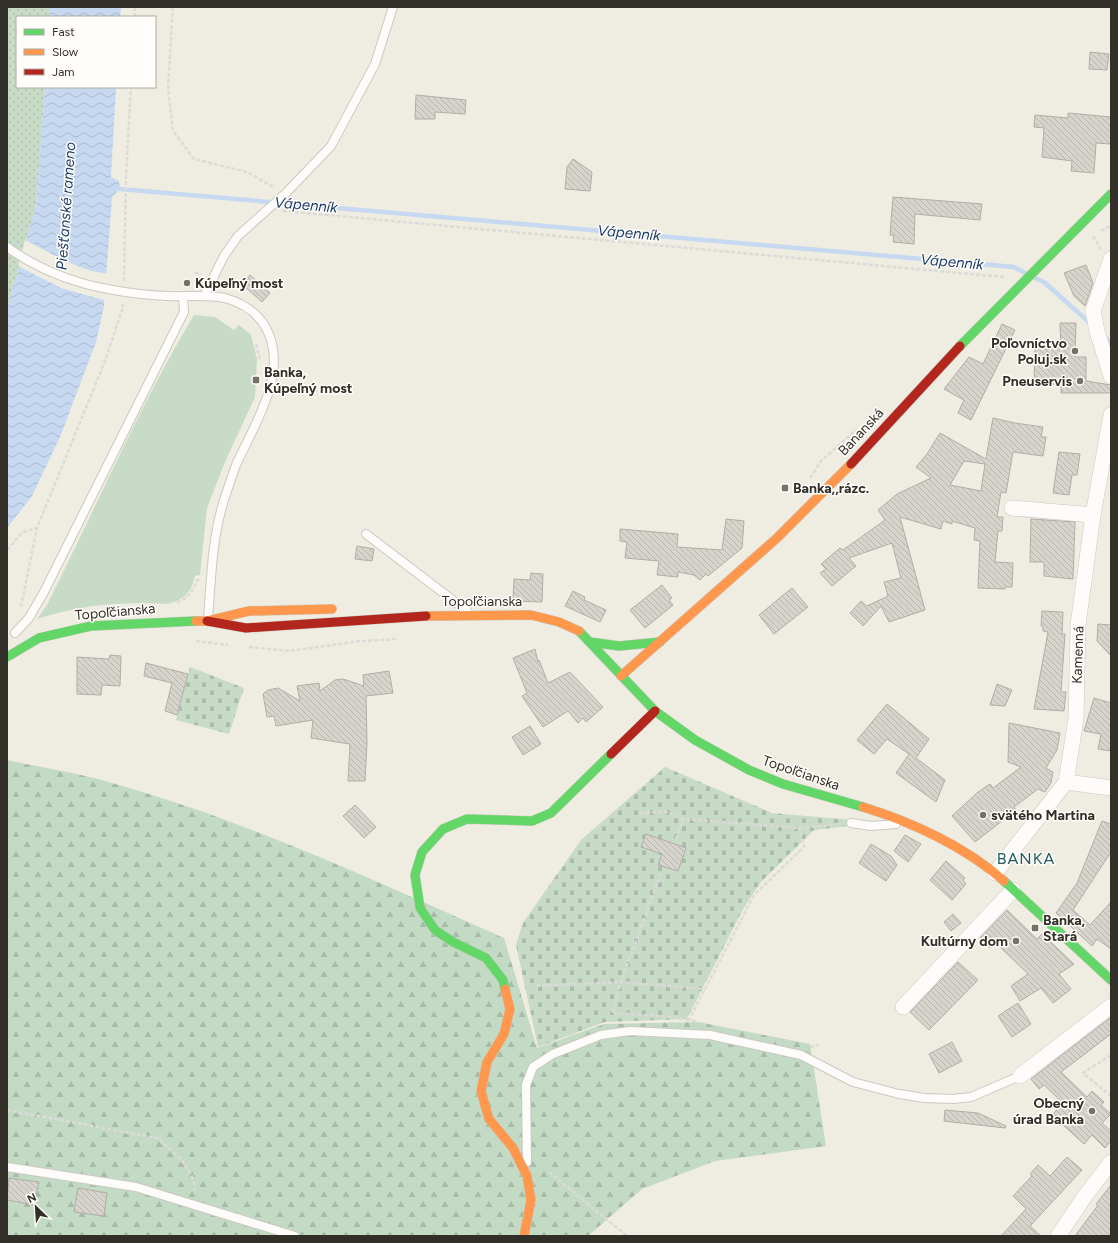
<svg xmlns="http://www.w3.org/2000/svg" width="1118" height="1243" viewBox="0 0 1118 1243" font-family="Figtree,sans-serif">
<defs>
<pattern id="forest-firs" width="22" height="20" patternUnits="userSpaceOnUse"><rect width="22" height="20" fill="#c3dac4"/><path d="M5 1l3.5 6h-7zM16 11l3.5 6h-7z" fill="#a8bba8"/></pattern>
<pattern id="cemetery-stones" width="16" height="16" patternUnits="userSpaceOnUse"><rect width="16" height="16" fill="#c7dbc7"/><path d="M2 7V4a2 2 0 0 1 4 0v3zM10 15v-3a2 2 0 0 1 4 0v3z" fill="#abbcab"/></pattern>
<pattern id="park-dots" width="8" height="8" patternUnits="userSpaceOnUse"><rect width="8" height="8" fill="#c7dbc7"/><path d="M2 2h.1M6 6h.1" fill="none" stroke="#abbcab" stroke-width="1.8" stroke-linecap="round"/></pattern>
<pattern id="water-waves" width="16" height="10" patternUnits="userSpaceOnUse"><rect width="16" height="10" fill="#c7d8f1"/><path d="M0 5q4-4 8 0t8 0" fill="none" stroke="#abbacf"/></pattern>
<pattern id="building-back-hatch" width="6" height="6" patternUnits="userSpaceOnUse"><rect width="6" height="6" fill="#d6d4cc"/><path d="M-1 5l2 2M0 0l6 6M5-1l2 2" fill="none" stroke="#b8b6af"/></pattern>
</defs>
<rect width="100%" height="100%" fill="#efece2"/>
<path fill="#c7dbc7" d="M194 315 215 317 234 330 239 325 251 335 257 359 255 397 225 462 207 508 200 575 195 576C192 591 184 600 168 604 119 602 85 604 37 619L47 605C96 508 138 408 194 315Z"/>
<path fill="url(#forest-firs)" d="M7 760C39 767 73 772 105 781 243 819 373 880 504 938L537 1048 604 1024 698 1022 810 1044 826 1146 715 1161 642 1189 588 1236H7Z"/>
<g fill="url(#cemetery-stones)">
<path d="M190 667 244 688 229 734 176 720Z"/>
<path d="M665 767 772 813 852 820 849 826 814 830 760 883 742 911 687 1019 605 1022 538 1047 516 945 523 923 581 840Z"/>
</g>
<path fill="url(#park-dots)" d="M7 7H50L49 17H17V87H45L36 205 7 310Z"/>
<g fill="url(#water-waves)">
<path d="M50 7H121L120 17H49Z"/>
<path d="M45 87H116L111 177 119 181 120 189 112 197 104 306 96 342 60 437 32 496 7 528V310L36 205Z"/>
</g>
<path fill="#efece2" d="M25 240 65 261 91 271 109 274 107 301 61 288 18 266Z"/>
<g fill="none" stroke-linecap="round" stroke-linejoin="round">
<g stroke="#c7d8f1" stroke-width="4.5">
<path d="M120 189 1014 267 1025 273"/>
<path d="M1035 278 1044 282 1091 324"/>
<path d="M1104 336 1111 343"/>
</g>
</g>
<g fill="url(#building-back-hatch)" stroke="#b1aea7" fill-rule="evenodd">
<path d="M1090 52 1109 54 1107 70 1089 69Z"/>
<path d="M416 95 466 100 465 114 435 112V119H415Z"/>
<path d="M1068 113 1111 117V141L1110 144 1096 143 1094 173 1071 171 1072 161 1042 157 1044 128 1034 127 1035 115 1068 118Z"/>
<path d="M573 159 592 172 590 191 565 189 567 167Z"/>
<path d="M893 197 982 204 980 220 915 214 914 244 893 242 894 236 890 235Z"/>
<path d="M1086 265 1093 283 1085 306 1074 296 1064 273Z"/>
<path d="M250 275 270 293 262 302 242 284Z"/>
<path d="M1060 323H1076L1075 357H1086V381L1111 385V393H1061V384H1034L1035 348H1061Z"/>
<path d="M1002 324 1015 330 971 420 958 413 964 400 944 389 969 357 983 364Z"/>
<path d="M993 418 1015 423 1043 427 1041 437H1046L1043 456 1013 452 1006 493 1001 492 997 517H1003L1002 531H998L995 562 1013 563 1012 587H1005V589L978 588 980 541 974 540 975 528 952 521V524L943 521 941 529 900 517 925 610 889 622 881 606 863 626 850 613 861 601 867 606 888 596 884 582 901 578 892 543 849 558 856 566 832 586 820 573 826 569 821 564 840 548 843 550 885 520 878 510 897 494 931 478 916 467 927 454 940 433 986 459ZM964 461 985 464 981 491 950 485Z"/>
<path d="M1059 452 1080 454 1077 475H1072L1069 495 1053 493Z"/>
<path d="M726 519 744 521 742 548 708 576 706 574 700 580 694 575 678 572V577L657 575 659 561 625 558 627 542 620 541V529L678 534 677 547 722 550Z"/>
<path d="M1031 519 1075 522 1073 579 1044 576V562H1030Z"/>
<path d="M357 546 374 549 372 561 355 559Z"/>
<path d="M531 573 543 574 542 602 513 601 514 579 530 580Z"/>
<path d="M662 585 672 598 669 600 673 605 645 628 630 610Z"/>
<path d="M792 588 808 607 774 634 759 615Z"/>
<path d="M573 591 585 597 584 600 606 610 600 622 565 606Z"/>
<path d="M1042 611 1063 612 1062 634H1065L1061 692H1066L1064 711 1034 709 1048 632 1043 631V626H1041Z"/>
<path d="M1098 624 1111 625V656L1097 641Z"/>
<path d="M535 649 538 662 539 660 548 683 570 672 603 707 586 722 583 718 578 723 568 711 543 727 522 696 527 693 513 658Z"/>
<path d="M110 655 121 656 120 686 102 685 101 695 77 694V657L109 659Z"/>
<path d="M146 663 188 674 177 715 165 711 172 683 144 676Z"/>
<path d="M389 671 393 693 366 696 367 743 365 781H348L350 744 311 738 313 720 276 726 274 716 267 717 263 694 268 690 278 688 300 701 297 686 319 683 320 691 335 680 343 679 364 686 363 675Z"/>
<path d="M997 684 1012 690 1005 706 990 705Z"/>
<path d="M1094 698 1111 703V751L1098 749 1101 734 1084 731Z"/>
<path d="M887 704 929 739 916 758 945 780 936 802 896 773 909 754 887 739 874 754 857 740Z"/>
<path d="M1009 723 1060 733 1057 750 1046 768 1053 772 1051 783 1045 792 1038 789 1014 807 1016 810 975 842 952 816 978 792 990 784 993 788 1021 767 1008 762Z"/>
<path d="M530 726 541 744 523 755 512 737Z"/>
<path d="M355 805 376 827 364 838 343 816Z"/>
<path d="M1102 821 1111 824V852L1073 910 1090 925 1111 902V949L1097 939 1092 946 1056 913 1077 883Z"/>
<path d="M646 834 686 848 678 871 658 865 662 854 641 847Z"/>
<path d="M905 835 921 844 908 862 894 851Z"/>
<path d="M871 844 891 856 897 865 886 881 859 863Z"/>
<path d="M946 861 965 878 963 880 966 884 952 900 930 880Z"/>
<path d="M1007 910 1037 939 1042 934 1074 964 1059 974 1071 989 1053 1003 1041 988 1020 1001 1011 986 1028 974 996 943 990 948 980 938Z"/>
<path d="M953 914 961 923 951 931 944 922Z"/>
<path d="M958 962 978 980 929 1030 910 1012Z"/>
<path d="M1018 1003 1031 1024 1012 1037 998 1016Z"/>
<path d="M1111 1017V1034L1061 1072 1087 1097 1092 1091 1104 1102 1101 1105 1111 1114 1102 1123 1111 1131V1141L1105 1148 1092 1135 1084 1144 1052 1115 1063 1103 1044 1085 1039 1089 1031 1079Z"/>
<path d="M952 1042 962 1061 939 1073 929 1054Z"/>
<path d="M945 1110 978 1113 1006 1126 1005 1128 944 1121Z"/>
<path d="M1067 1157 1082 1170 1030 1226 1041 1236H1001L1026 1209 1013 1196 1032 1176 1030 1174 1038 1165 1050 1176Z"/>
<path d="M9 1178 39 1182 34 1205 7 1200Z"/>
<path d="M1111 1185V1236H1075L1098 1205 1096 1204Z"/>
<path d="M78 1188 107 1193 104 1216 74 1212Z"/>
</g>
<g fill="none" stroke-linecap="round" stroke-linejoin="round">
<defs>
<g id="lane">
<path d="M168 296C186 297 207 294 225 298 243 303 257 312 266 328 290 372 254 425 236 465 232 476 228 488 224 500 212 538 211 580 208 620"/>
<path d="M204 296 224 256 238 236 285 194 331 146 375 64 393 7"/>
<path d="M366 534 467 611"/>
<path d="M15 633 29 618 44 592 184 312 183 297"/>
<path d="M851 823 871 826 896 824"/>
<path d="M527 1162 526 1085 533 1067 553 1054 601 1035 630 1031 710 1035 801 1055 853 1082 899 1094 925 1098 953 1099 971 1097 1020 1076"/>
<path d="M7 1167 136 1187 295 1236"/>
</g>
<g id="street">
<path d="M1111 259 1093 311 1097 331 1111 376"/>
<path d="M1012 508 1093 515"/>
<path d="M1066 782 1111 788"/>
<path d="M995 873 1066 782 1076 719 1078 625 1093 515 1111 415"/>
<path d="M903 1007 1013 890"/>
<path d="M1020 1076 1111 1006"/>
<path d="M1058 1236 1085 1196 1111 1162"/>
</g>
<g id="fast">
<path d="M960 346 1111 194"/>
<path d="M579 631 655 711 695 740 749 770 783 784 863 807"/>
<path d="M590 642 619 646 660 642"/>
<path d="M7 657 39 638 91 626 196 621"/>
<path d="M1004 881 1111 980"/>
<path d="M505 989 503 980 486 958 453 942 435 930 420 908 415 875 422 852 443 829 467 819 532 821 551 813 611 754"/>
</g>
<g id="slow">
<path d="M426 616 531 615 559 622 579 631"/>
<path d="M196 621H207L249 611 332 609"/>
<path d="M621 676 777 538 851 464"/>
<path d="M863 807C912 822 966 847 1004 881"/>
<path d="M505 989 510 1009 504 1034 487 1062 481 1091 489 1119 513 1148 527 1176 531 1200 524 1236"/>
</g>
<g id="jam">
<path d="M851 464 960 346"/>
<path d="M207 621 246 628 426 616"/>
<path d="M611 754 655 711"/>
</g>
</defs>
<use href="#lane" stroke="#cbc9c0" stroke-width="10"/>
<use href="#street" stroke="#cbc9c0" stroke-width="16"/>
<use href="#fast" stroke="#cbc9c0" stroke-width="10"/>
<use href="#slow" stroke="#cbc9c0" stroke-width="10"/>
<use href="#jam" stroke="#cbc9c0" stroke-width="10"/>
<g stroke="#dbdbd8" stroke-width="2.5" stroke-dasharray="4 2" stroke-linecap="butt">
<path d="M173 7 168 88 173 131 194 159 247 172 275 188"/>
<path d="M135 17V7"/>
<path d="M283 211 1004 277"/>
<path d="M1101 231 1111 226"/>
<path d="M1093 236 1101 249"/>
<path d="M195 273 202 274"/>
<path d="M224 280 237 283"/>
<path d="M124 281 126 175 131 87"/>
<path d="M256 344 260 360"/>
<path d="M280 390H287"/>
<path d="M810 478 821 461 856 430"/>
<path d="M7 550 23 532 37 528"/>
<path d="M177 603C188 597 193 592 197 580H200"/>
<path d="M21 607 37 528 105 361 122 310 123 304"/>
<path d="M196 641 228 645"/>
<path d="M249 647 289 651 360 641 398 639"/>
<path d="M640 814 664 811 683 819"/>
<path d="M676 839 683 819 799 828 841 824"/>
<path d="M661 873 621 982 612 1013 662 1016 689 1020"/>
<path d="M536 986 621 982 705 989"/>
<path d="M696 1021 689 1020 754 895 804 847 799 828"/>
<path d="M810 1047 819 1045"/>
<path d="M1111 1055 1083 1073 1111 1096"/>
<path d="M7 1110 157 1138C172 1149 198 1172 194 1193"/>
<path d="M549 1172 627 1236"/>
</g>
<use href="#lane" stroke="#fdfcfb" stroke-width="8"/>
<use href="#street" stroke="#fdfcfb" stroke-width="15"/>
<use href="#fast" stroke="#63d668" stroke-width="9"/>
<use href="#slow" stroke="#ff974d" stroke-width="9"/>
<use href="#jam" stroke="#b3261e" stroke-width="9"/>
<defs>
<path id="lane-bridge" d="M7 247C55 282 110 293 168 296"/>
</defs>
<use href="#lane-bridge" stroke="#cbc9c0" stroke-width="10" stroke-linecap="butt"/>
<use href="#lane-bridge" stroke="#fdfcfb" stroke-width="8"/>
</g>
<g fill="#747169" stroke="#fefdf9" stroke-width="1.5">
<circle cx="187" cy="283" r="4"/>
<circle cx="1075" cy="351" r="4"/>
<rect x="252" y="376" width="8" height="8" rx="2"/>
<circle cx="1080" cy="381" r="4"/>
<rect x="781" y="484" width="8" height="8" rx="2"/>
<circle cx="983" cy="815" r="4"/>
<rect x="1031" y="924" width="8" height="8" rx="2"/>
<circle cx="1016" cy="941" r="4"/>
<circle cx="1092" cy="1111" r="4"/>
</g>
<g text-anchor="middle" dominant-baseline="central" stroke-width="3" stroke-linejoin="round" paint-order="stroke">
<g font-size="14" font-weight="bold" fill="#312f28" stroke="#fefdf9" text-anchor="start">
<text x="195" y="283">Kúpeľný most</text>
<text x="1067" y="343" text-anchor="end">Poľovníctvo<tspan x="1067" dy="16">Poluj.sk</tspan></text>
<text x="264" y="372">Banka,<tspan x="264" dy="16">Kúpeľný most</tspan></text>
<text x="1072" y="381" text-anchor="end">Pneuservis</text>
<text x="793" y="488">Banka,,rázc.</text>
<text x="991" y="815">svätého Martina</text>
<text x="1043" y="920">Banka,<tspan x="1043" dy="16">Stará</tspan></text>
<text x="1008" y="941" text-anchor="end">Kultúrny dom</text>
<text x="1084" y="1103" text-anchor="end">Obecný<tspan x="1084" dy="16">úrad Banka</tspan></text>
</g>
<g font-size="14" fill="#312f28" stroke="#fefdf9">
<text transform="translate(861 432) rotate(-47)">Bananská</text>
<text x="482" y="601">Topoľčianska</text>
<text transform="translate(115 612) rotate(-5)">Topoľčianska</text>
<text transform="translate(1078 655) rotate(-88)">Kamenná</text>
<text transform="translate(801 773) rotate(19)">Topoľčianska</text>
</g>
<g font-size="15" font-style="italic" fill="#1c3c6d" stroke="#fefdf9">
<text transform="translate(306 205) rotate(5)">Vápenník</text>
<text transform="translate(66 206) rotate(-86)">Piešťanské rameno</text>
<text transform="translate(629 233) rotate(5)">Vápenník</text>
<text transform="translate(952 262) rotate(5)">Vápenník</text>
</g>
<g font-size="16" letter-spacing="1" fill="#235c65" stroke="#fefdf9">
<text x="1026" y="858">BANKA</text>
</g>
</g>
<rect width="1118" height="1243" fill="none" stroke="#312f28" stroke-width="16"/>
<rect x="16" y="16" width="140" height="72" fill="#fefdf9" stroke="#acaba5"/>
<rect x="24" y="29" width="20" height="6" fill="#63d668" stroke="#acaba5"/>
<text x="52" y="36" font-size="12" fill="#312f28">Fast</text>
<rect x="24" y="49" width="20" height="6" fill="#ff974d" stroke="#acaba5"/>
<text x="52" y="56" font-size="12" fill="#312f28">Slow</text>
<rect x="24" y="69" width="20" height="6" fill="#b3261e" stroke="#acaba5"/>
<text x="52" y="76" font-size="12" fill="#312f28">Jam</text>
<g transform="translate(36 1207) rotate(335)" stroke="#fefdf9" stroke-width="3" paint-order="stroke">
<path d="M0-3L7 15L0 10L-7 15Z" fill="#312f28"/>
<text y="-6" font-size="11" font-weight="bold" text-anchor="middle" fill="#312f28">N</text>
</g>
</svg>
